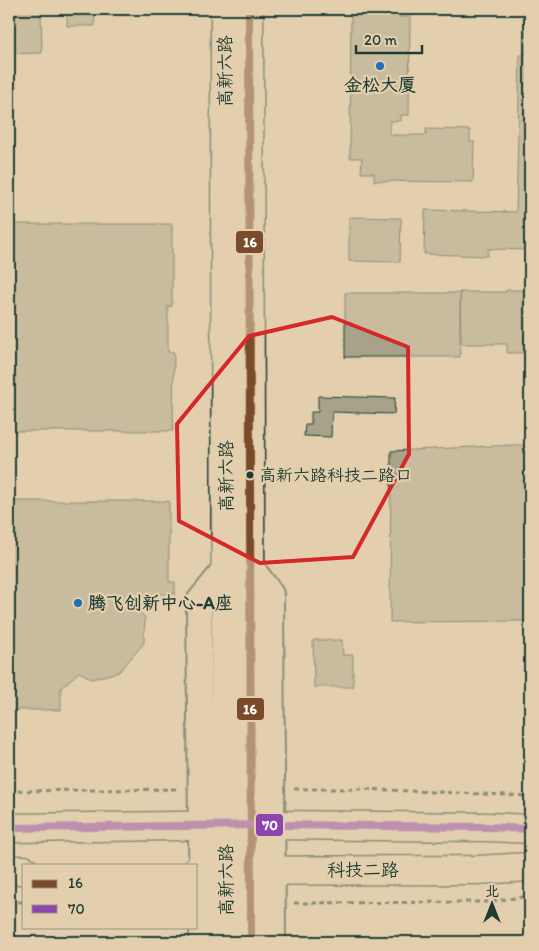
<svg xmlns="http://www.w3.org/2000/svg" width="539" height="951" viewBox="0 0 539 951" font-family="Itim,'LXGW WenKai TC',sans-serif">
<rect width="100%" height="100%" fill="#e3cfae"/>
<filter id="ink" filterUnits="userSpaceOnUse"><feTurbulence type="fractalNoise" baseFrequency=".02" numOctaves="2"/><feDisplacementMap in="SourceGraphic" scale="10" xChannelSelector="R" yChannelSelector="G"/><feConvolveMatrix kernelMatrix="1 2 1 2 8 2 1 2 1" color-interpolation-filters="sRGB"/></filter>
<g filter="url(#ink)">
<g fill="#a7a289" stroke="#1f3d34">
<path d="M9 9H41L42 53 9 54Z"/>
<path d="M67 9H94L95 26H67Z"/>
<path d="M351 9H400V17H410L409 115H401V121H390V135H426V129L470 130V142H474L473 182 374 181V173H361L362 158H350Z"/>
<path d="M526 9H530V250L488 249V256L424 254 425 210 516 212 520 55H525Z"/>
<path d="M349 217 401 218 400 262 349 261Z"/>
<path d="M9 224H172V306H168V352H174L173 431H9Z"/>
<path d="M506 290H530V353H507V344H461L460 292H506Z"/>
<rect x="345" y="293" width="115" height="64"/>
<path d="M318 396 395 398 394 414 332 412 331 437 304 436 305 424H311V412H318Z"/>
<path d="M513 445H530V621L390 622 391 451Z"/>
<path d="M9 501H169V582H175V594H155L139 611 145 618 144 643 119 672 92 679 79 672 61 688V710H9Z"/>
<path d="M313 640H342L343 655H353V687H314Z"/>
</g>
<g fill="none" stroke-linecap="round" stroke-linejoin="round">
<defs>
<g id="street">
<path d="M249 564 271 594 273 942"/>
<path d="M202 942 199 601 226 568"/>
</g>
<g id="secondary">
<path d="M225 9 226 942"/>
<path d="M249 9 251 942"/>
<path d="M9 828 272 825 488 827 530 829"/>
<path d="M9 870H24"/>
<path d="M196 871 477 870 530 867"/>
</g>
</defs>
<use href="#street" stroke="#1f3d34" stroke-width="28"/>
<use href="#secondary" stroke="#1f3d34" stroke-width="31"/>
<g stroke="#1f3d34" stroke-width="3" stroke-dasharray="5 4" stroke-linecap="butt">
<path d="M294 789H362L530 796"/>
<path d="M9 791 180 789"/>
<path d="M9 902H24"/>
<path d="M294 903 486 902 530 896"/>
</g>
<use href="#street" stroke="#e3cfae" stroke-width="24"/>
<use href="#secondary" stroke="#e3cfae" stroke-width="28"/>
<defs>
<path id="bus-1" d="M249 9 251 942"/>
<path id="bus-2" d="M9 828 272 825 488 827 530 829"/>
</defs>
<use href="#bus-1" stroke="#e3cfae" stroke-width="11"/>
<use href="#bus-2" stroke="#e3cfae" stroke-width="11"/>
<use href="#bus-1" stroke="#7a4b2a" stroke-width="8"/>
<use href="#bus-2" stroke="#8e44ad" stroke-width="8"/>
</g>
</g>
<path d="M0 0H539V951H0ZM332 317 408 347 409 454 353 557 260 563 179 521 177 424 249 336Z" fill="#e3cfae" fill-opacity=".55" fill-rule="evenodd"/>
<path fill="none" stroke="#d62828" stroke-width="4" stroke-linejoin="round" d="M332 317 408 347 409 454 353 557 260 563 179 521 177 424 249 336Z"/>
<g fill="#1f6fb2" stroke="#e3cfae" stroke-width="2">
<circle cx="380" cy="66" r="5"/>
<circle cx="78" cy="603" r="5"/>
</g>
<circle fill="#1f3d34" stroke="#e3cfae" stroke-width="2" cx="250" cy="475" r="4.5"/>
<g text-anchor="middle" dominant-baseline="central" stroke-width="4.5" stroke-linejoin="round" paint-order="stroke">
<g font-size="17" fill="#1f3d34" stroke="#e3cfae" text-anchor="start">
<text x="259" y="475">高新六路科技二路口</text>
</g>
<g font-size="18" fill="#1f3d34" stroke="#e3cfae">
<text transform="translate(225 71) rotate(-90)">高新六路</text>
<text transform="translate(226 476) rotate(-90)">高新六路</text>
<text x="363" y="870">科技二路</text>
<text transform="translate(226 880) rotate(-90)">高新六路</text>
</g>
<g font-size="18" font-weight="bold" fill="#1f3d34" stroke="#e3cfae">
<text x="380" y="85">金松大厦</text>
<text x="88" y="603" text-anchor="start">腾飞创新中心-A座</text>
</g>
</g>
<g stroke="#e3cfae" stroke-width="2">
<rect x="235" y="230" width="29" height="24" rx="5" fill="#7a4b2a"/>
<rect x="236" y="697" width="29" height="24" rx="5" fill="#7a4b2a"/>
<rect x="255" y="813" width="29" height="24" rx="5" fill="#8e44ad"/>
</g>
<g font-size="14" text-anchor="middle" font-weight="bold" fill="#fff">
<text x="250" y="247">16</text>
<text x="250" y="714">16</text>
<text x="270" y="830">70</text>
</g>
<rect width="539" height="951" fill="none" stroke="#e3cfae" stroke-width="30"/>
<rect x="15" y="15" width="509" height="921" fill="none" stroke="#1f3d34" stroke-width="2" filter="url(#ink)"/>
<rect x="22" y="864" width="175" height="65" fill="#e3cfae" stroke="#95957d"/>
<rect x="32" y="880" width="25" height="8" fill="#7a4b2a" stroke="#95957d"/>
<text x="68" y="888" font-size="15" fill="#1f3d34">16</text>
<rect x="32" y="905" width="25" height="8" fill="#8e44ad" stroke="#95957d"/>
<text x="68" y="914" font-size="15" fill="#1f3d34">70</text>
<g transform="translate(492 904)" stroke="#e3cfae" stroke-width="4" paint-order="stroke">
<path d="M0-4L9 19L0 12L-9 19Z" fill="#1f3d34"/>
<text y="-8" font-size="14" font-weight="bold" text-anchor="middle" fill="#1f3d34">北</text>
</g>
<path d="M356 45v8h66v-8" fill="none" stroke="#1f3d34" stroke-width="2.5"/>
<text x="364" y="45" font-size="15" fill="#1f3d34" stroke="#e3cfae" stroke-width="4" paint-order="stroke">20 m</text>
</svg>
